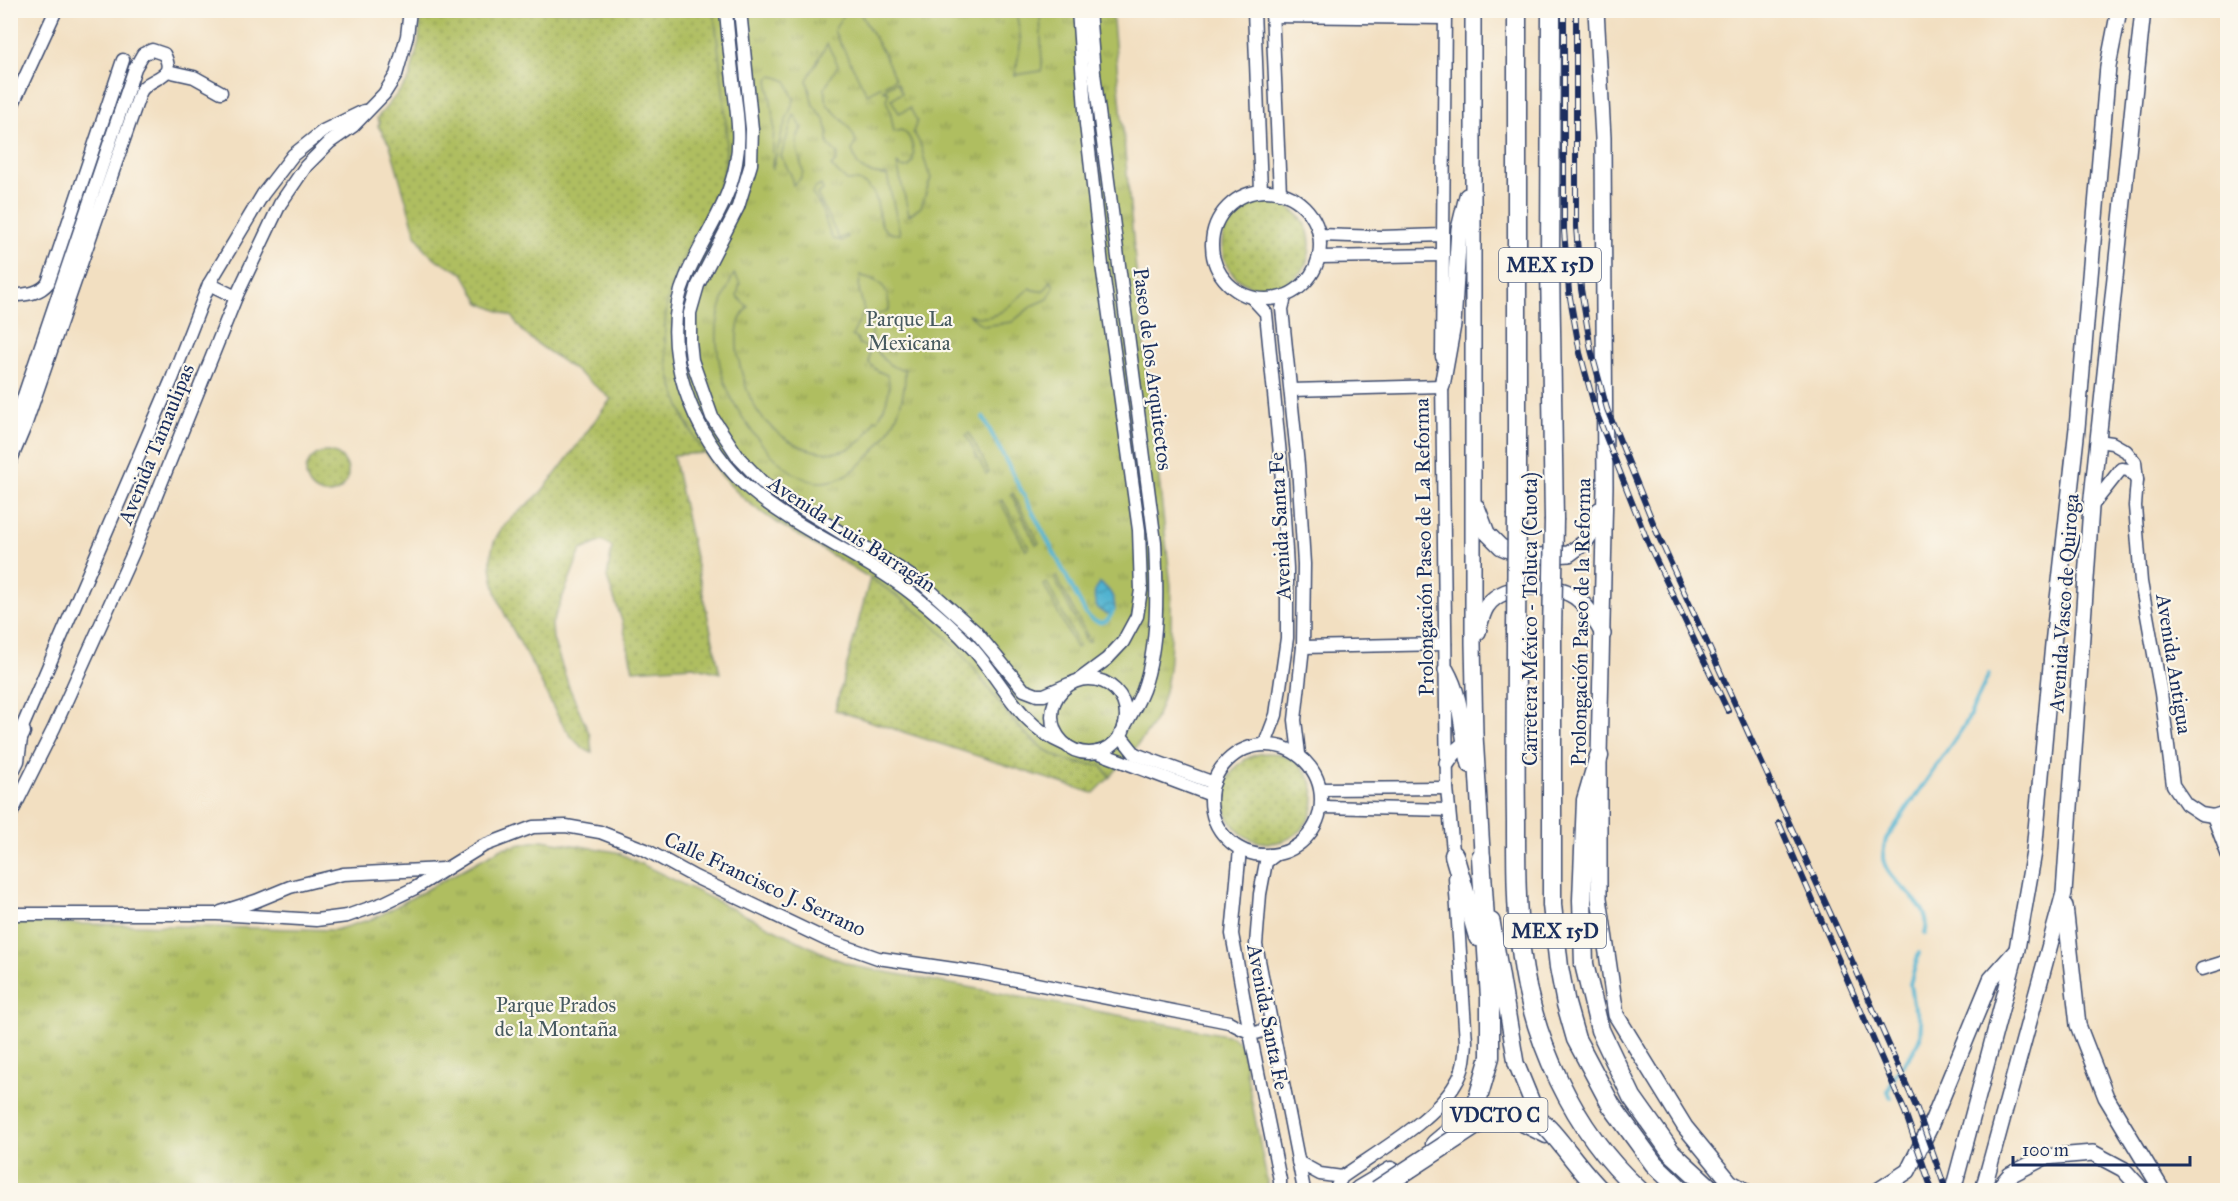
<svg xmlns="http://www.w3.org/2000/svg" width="2238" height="1201" viewBox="0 0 2238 1201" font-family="'IM FELL Great Primer',serif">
<defs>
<pattern id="grass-dots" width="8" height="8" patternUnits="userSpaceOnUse" patternTransform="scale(1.5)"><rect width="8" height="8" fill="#afbe61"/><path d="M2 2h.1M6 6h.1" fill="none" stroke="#8e9b53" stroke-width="1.8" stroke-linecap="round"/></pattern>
<pattern id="park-tufts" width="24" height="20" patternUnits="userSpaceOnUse" patternTransform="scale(1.5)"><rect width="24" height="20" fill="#afbe61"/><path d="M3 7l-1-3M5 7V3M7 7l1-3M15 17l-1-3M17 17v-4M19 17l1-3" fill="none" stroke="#8e9b53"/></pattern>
<pattern id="water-waves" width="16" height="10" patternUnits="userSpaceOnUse" patternTransform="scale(1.5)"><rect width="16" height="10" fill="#51b3d0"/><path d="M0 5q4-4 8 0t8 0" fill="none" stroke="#4292ac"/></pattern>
</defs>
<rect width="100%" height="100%" fill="#fbf7ec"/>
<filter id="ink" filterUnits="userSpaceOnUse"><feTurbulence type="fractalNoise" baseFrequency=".0167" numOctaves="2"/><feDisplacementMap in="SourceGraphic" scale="12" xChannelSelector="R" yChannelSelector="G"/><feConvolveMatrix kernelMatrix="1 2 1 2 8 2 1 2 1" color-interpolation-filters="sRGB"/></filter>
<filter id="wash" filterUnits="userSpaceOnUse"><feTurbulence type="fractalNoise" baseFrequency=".008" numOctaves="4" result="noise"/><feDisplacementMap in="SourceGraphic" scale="24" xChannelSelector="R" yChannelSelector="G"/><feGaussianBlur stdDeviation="1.35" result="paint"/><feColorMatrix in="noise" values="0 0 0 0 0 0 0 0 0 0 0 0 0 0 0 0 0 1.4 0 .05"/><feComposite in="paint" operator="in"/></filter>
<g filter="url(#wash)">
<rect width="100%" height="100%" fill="#f2dfc1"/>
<g fill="url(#grass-dots)" stroke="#657660" stroke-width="1.5">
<path d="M421 11H714C720 59 732 116 725 165 719 206 689 239 675 277 671 286 678 390 680 404 683 422 696 439 705 453L673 455 720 673 693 666 633 670 622 621 607 578 612 547 602 541 581 550 552 624 553 639 569 687 590 735 592 753C566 743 548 696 536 672 520 640 496 609 492 572 490 564 491 548 495 540 504 519 527 508 542 491 566 462 588 429 611 399 595 385 579 373 562 361 545 348 522 337 513 317L480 303 463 273 439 261 426 251 416 235 390 145 378 126 380 123 377 118 409 80 419 41Z"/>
<circle cx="1266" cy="245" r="44"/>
<circle cx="327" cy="473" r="21"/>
<path d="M870 578C904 598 938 624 963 654 990 687 1013 732 1052 754 1065 761 1086 762 1101 765L1110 777 1094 793 1089 792 835 710Z"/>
<circle cx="1269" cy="798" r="45"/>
</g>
<g fill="url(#park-tufts)" stroke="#657660" stroke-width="1.5">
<path d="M714 11H1112L1138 292 1171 586C1171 632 1175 686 1151 727 1139 745 1124 761 1110 777L1101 765C1085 765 1069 763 1054 755 1019 736 998 699 974 669 962 653 949 639 934 626 897 591 851 567 808 541 784 527 759 513 739 494 684 442 647 353 674 279 688 240 717 208 724 167 729 141 725 115 723 89 720 63 717 37 714 11Z"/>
<path d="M542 840 617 852 833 958 859 967 1232 1036 1241 1045 1267 1180V1190H11V922L335 930 375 918 502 848Z"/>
</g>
<g fill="#afbe61" stroke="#657660" stroke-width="1.5">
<path d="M845 11H859L885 56 895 79 867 94 834 31Z"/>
<path d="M1016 11H1040L1042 67 1041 71 1015 75 1021 41Z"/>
<path d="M827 44 838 65 825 88 827 104C838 117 850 124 856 141L852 151C855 155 855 161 858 165 865 174 877 175 887 175L900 234C875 234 881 213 876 199 872 187 861 178 847 181L831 166 836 161 838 155 828 144V133L825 120 813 105 807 80Z"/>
<path d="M771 76 777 77 787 81 794 100 783 129 772 170 774 126 768 79Z"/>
<path d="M897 82 902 93 891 99 899 113 910 108 917 121 913 132C924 145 923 163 931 178L921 207 909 215 897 164 904 168 909 167 913 162C915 151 912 135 901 130L894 132 890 110 886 100 889 92 883 90Z"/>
<path d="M794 114 802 128C791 144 800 155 803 172L800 179 793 185 791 175 781 156Z"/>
<path d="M821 185 823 190 817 194 839 239 847 235 848 237 842 241 833 239 831 236 820 205 812 194 814 189Z"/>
<path d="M734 274 740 283 737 296 748 307C745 312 740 317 739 323 731 349 747 403 766 422 797 455 855 471 875 419L878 420C885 407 893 388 887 375L878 371 869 363V353L865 346 859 344 857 338 852 336 864 311 859 289 860 275C873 281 882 279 887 295 888 301 890 304 889 310L874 316 870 321C873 327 872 328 872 334 873 351 888 370 905 369 906 399 895 429 873 452 859 467 842 483 820 482 782 481 740 420 727 388 721 374 718 358 717 343 715 317 723 297 734 274Z"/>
<path d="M1051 280 1054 287 1048 299 1032 306 1012 322 983 326 968 314C995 326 1011 303 1030 288 1040 294 1047 291 1051 280Z"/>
<path d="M969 433 989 472 986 474 966 435Z"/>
<path d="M1013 493 1039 543 1036 544 1011 494Z"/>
<path d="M1003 500 1029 548 1026 550 1000 501Z"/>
<path d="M1056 576 1090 641 1087 642 1054 578Z"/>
<path d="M1047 583 1079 646 1076 648 1044 585Z"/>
</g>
<path fill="url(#water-waves)" stroke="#367197" stroke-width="1.5" d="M1100 583C1110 589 1115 598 1115 610H1111L1110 614C1096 613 1093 602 1095 590Z"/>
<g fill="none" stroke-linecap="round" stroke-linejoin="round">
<g stroke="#51b3d0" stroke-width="4">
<path d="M983 417 1086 614C1096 625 1108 627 1113 610"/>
<path d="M1925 934C1936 901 1887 887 1883 858 1883 853 1885 844 1886 839L1966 723 1989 674"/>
<path d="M1891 1098 1888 1091 1896 1073 1911 1055 1920 1038 1921 1022 1913 1004 1910 984 1919 953"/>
</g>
</g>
</g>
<g filter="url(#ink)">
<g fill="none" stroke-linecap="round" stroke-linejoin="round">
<defs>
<g id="minor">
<path d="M726 10C728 37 731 63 734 89 737 113 741 138 736 163 729 205 702 238 686 277 656 345 693 437 744 484 793 529 858 552 911 593 933 610 954 628 973 649 1004 684 1019 725 1064 744"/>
<path d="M740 10 752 129 751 164 738 207 698 285 690 313V341L692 360 712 417 739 458 762 482 791 502 900 569 924 585 976 632 1024 690 1037 695H1044L1069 684"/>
<path d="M1078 10 1086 124 1102 265 1139 530 1141 590 1137 616 1123 642 1107 659 1080 679"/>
<path d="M1089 10 1094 73 1155 542C1157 588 1159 646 1143 690 1138 703 1131 715 1124 727"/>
<path d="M1254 10 1261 191"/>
<path d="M1272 10 1280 193"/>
<path d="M1272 16 1445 18"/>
<path d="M167 71 194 77 221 92"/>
<path d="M10 110 56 10"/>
<circle cx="1266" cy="245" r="54"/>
<path d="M1319 235 1381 237 1443 235"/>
<path d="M1319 257 1443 255"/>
<path d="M209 284 236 297"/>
<path d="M10 296C25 294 38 295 48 283L123 60"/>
<path d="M1285 297 1282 309 1298 465 1304 564 1303 647 1295 720 1299 754"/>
<path d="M1253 299 1266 313 1281 465 1287 568V638L1276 715 1265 744"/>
<path d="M1442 357 1445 10"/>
<path d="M1442 378 1447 788 1454 861"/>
<path d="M1291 390 1442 386"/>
<path d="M10 437 135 68 143 54 152 50 164 54C178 81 148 75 140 93L25 426 10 462"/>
<path d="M2098 441 2112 443 2126 451 2135 462 2137 480 2135 506 2141 582 2161 693 2173 785 2186 804 2201 814 2213 816 2228 811"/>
<path d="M2091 507 2121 469 2129 470 2137 480"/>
<path d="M1303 647 1445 644"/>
<circle cx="1089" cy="716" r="37"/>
<path d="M1120 735 1135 754 1214 783"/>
<path d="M18 737 172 379 209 284 263 194 293 155 323 131 364 111"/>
<circle cx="1266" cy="800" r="55"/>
<path d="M1097 752 1211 795"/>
<path d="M10 777 18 761 21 739"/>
<path d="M1321 789 1447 788"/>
<path d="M1322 807 1449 810"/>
<path d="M10 816 54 728 133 553 236 297 280 204 306 166 330 142 353 126 384 94 396 75 407 36 410 10"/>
<path d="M2213 816 2228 856"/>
<path d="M1240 849 1232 934 1250 1033 1280 1180V1190"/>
<path d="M1275 855 1266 862 1260 894 1256 945 1304 1190"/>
<path d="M221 912 256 901 290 887 343 874 443 869"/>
<path d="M10 914H217L316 920 347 916 384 903 415 888 483 846 533 827 566 826 600 832 646 850 695 877 827 940 878 958 981 973 1229 1022C1245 1030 1261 1043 1270 1019"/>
<path d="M2202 969 2228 961"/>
<path d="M1495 1121 1518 1123 1546 1137"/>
<path d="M1298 1162 1320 1174 1342 1177"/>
<path d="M1335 1190 1342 1177C1377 1152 1435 1120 1456 1083 1464 1071 1465 1056 1466 1042L1455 878"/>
</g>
<g id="major">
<path d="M1473 10V643L1475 735 1483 868"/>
<path d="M1596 10 1603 138 1605 486 1599 756V898L1616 1015 1685 1127 1730 1182 1744 1190"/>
<path d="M1442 386 1453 325 1459 229 1467 196"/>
<path d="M1477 507 1487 533 1501 547 1525 557 1569 554 1585 542 1594 529 1599 510"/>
<path d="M1478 632C1480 624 1482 613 1487 606 1503 582 1559 581 1579 600 1590 609 1596 622 1603 634"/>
<path d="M1446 670C1464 702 1460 731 1470 765"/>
<path d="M1447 763 1454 753 1470 739"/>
<path d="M2065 906 2078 1025 2106 1097 2162 1190"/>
<path d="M1492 921 1516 1063 1541 1124"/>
<path d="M1879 1190 1908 1171 1929 1129 1991 979 2015 952"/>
<path d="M1953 1190 2017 949 2034 852 2053 644 2077 428 2108 66 2119 10"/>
<path d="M1983 1190 2064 893 2091 507 2143 10"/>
<path d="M1997 1190 2010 1175 2045 1157 2093 1153 2123 1169 2142 1190"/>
</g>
<g id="highway">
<path d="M1551 10 1550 267 1554 519"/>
<path d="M1517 514V10"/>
<path d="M1516 631C1516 695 1515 759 1516 822 1516 865 1516 908 1521 950 1531 1038 1573 1130 1639 1190"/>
<path d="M1552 634V905L1559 967 1566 1004 1576 1039 1611 1105 1654 1164 1681 1190"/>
<path d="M10 753 21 732"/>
<path d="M1599 756 1586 800 1582 900 1584 964 1600 1030 1632 1097 1671 1152 1712 1190"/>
<path d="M1454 855 1478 937"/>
<path d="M1435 1144 1466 1118 1478 1098 1490 1057V998L1481 857"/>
<path d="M1359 1190 1391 1171"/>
</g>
</defs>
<use href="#minor" stroke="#3b496d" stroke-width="15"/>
<use href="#major" stroke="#3b496d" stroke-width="18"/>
<use href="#highway" stroke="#3b496d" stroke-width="21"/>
<use href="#minor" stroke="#fff" stroke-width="12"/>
<use href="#major" stroke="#fff" stroke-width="15"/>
<use href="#highway" stroke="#fff" stroke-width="18"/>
<defs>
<g id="rail">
<path d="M1564 10V230L1569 292 1580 353 1596 412 1649 545 1728 711"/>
<path d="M1576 10V227L1581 289 1591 350 1607 409 1658 535 1853 963 1917 1109 1946 1190"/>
<path d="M1779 823 1905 1112 1932 1190"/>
</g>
</defs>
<use href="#rail" stroke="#1b2f5e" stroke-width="6"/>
<use href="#rail" stroke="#fbf7ec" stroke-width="4" stroke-dasharray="11" stroke-linecap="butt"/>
<defs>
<g id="highway-bridge">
<path d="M1516 631 1517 514"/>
<path d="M1552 634 1554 519"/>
<path d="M1377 1190 1487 1118C1529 1101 1543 1121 1567 1151 1578 1165 1588 1178 1600 1190"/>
</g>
</defs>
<use href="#highway-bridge" stroke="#3b496d" stroke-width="21" stroke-linecap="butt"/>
<use href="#highway-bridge" stroke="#fff" stroke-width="18"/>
</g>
</g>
<g text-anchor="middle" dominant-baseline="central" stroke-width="4.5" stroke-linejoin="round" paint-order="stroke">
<g fill="#fbf7ec" stroke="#5e6b89" stroke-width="1.5">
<rect x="1499" y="248" width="102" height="34" rx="4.5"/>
<rect x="1504" y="914" width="102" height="34" rx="4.5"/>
<rect x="1442.5" y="1098" width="105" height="34" rx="4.5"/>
</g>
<g font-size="20" font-weight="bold" fill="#1b2f5e">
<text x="1550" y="265">MEX 15D</text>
<text x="1555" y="931">MEX 15D</text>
<text x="1495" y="1115">VDCTO C</text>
</g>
<g font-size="21" fill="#475a5f" stroke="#fbf7ec">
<text x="909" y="319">Parque La<tspan x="909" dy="24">Mexicana</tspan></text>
<text x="556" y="1005">Parque Prados<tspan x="556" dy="24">de la Montaña</tspan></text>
</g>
<g font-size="21" fill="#1b2f5e" stroke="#fbf7ec">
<text transform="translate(1153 369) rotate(83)">Paseo de los Arquitectos</text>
<text transform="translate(156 444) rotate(-68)">Avenida Tamaulipas</text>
<text transform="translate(1280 526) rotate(-93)">Avenida Santa Fe</text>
<text transform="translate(852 534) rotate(33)">Avenida Luis Barragán</text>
<text transform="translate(1424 547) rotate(-91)">Prolongación Paseo de La Reforma</text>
<text transform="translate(2064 603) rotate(-86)">Avenida Vasco de Quiroga</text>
<text transform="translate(1530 619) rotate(-90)">Carretera México - Toluca (Cuota)</text>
<text transform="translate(1581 622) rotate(-89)">Prolongación Paseo de la Reforma</text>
<text transform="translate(2174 664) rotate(81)">Avenida Antigua</text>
<text transform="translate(765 884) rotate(25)">Calle Francisco J. Serrano</text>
<text transform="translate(1268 1017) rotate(79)">Avenida Santa Fe</text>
</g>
</g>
<rect width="2238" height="1201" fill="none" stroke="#fbf7ec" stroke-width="36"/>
<path d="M2013 1156v9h177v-9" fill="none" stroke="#1b2f5e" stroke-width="3"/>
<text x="2022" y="1156" font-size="18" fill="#1b2f5e" stroke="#fbf7ec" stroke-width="4.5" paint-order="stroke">100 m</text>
</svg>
